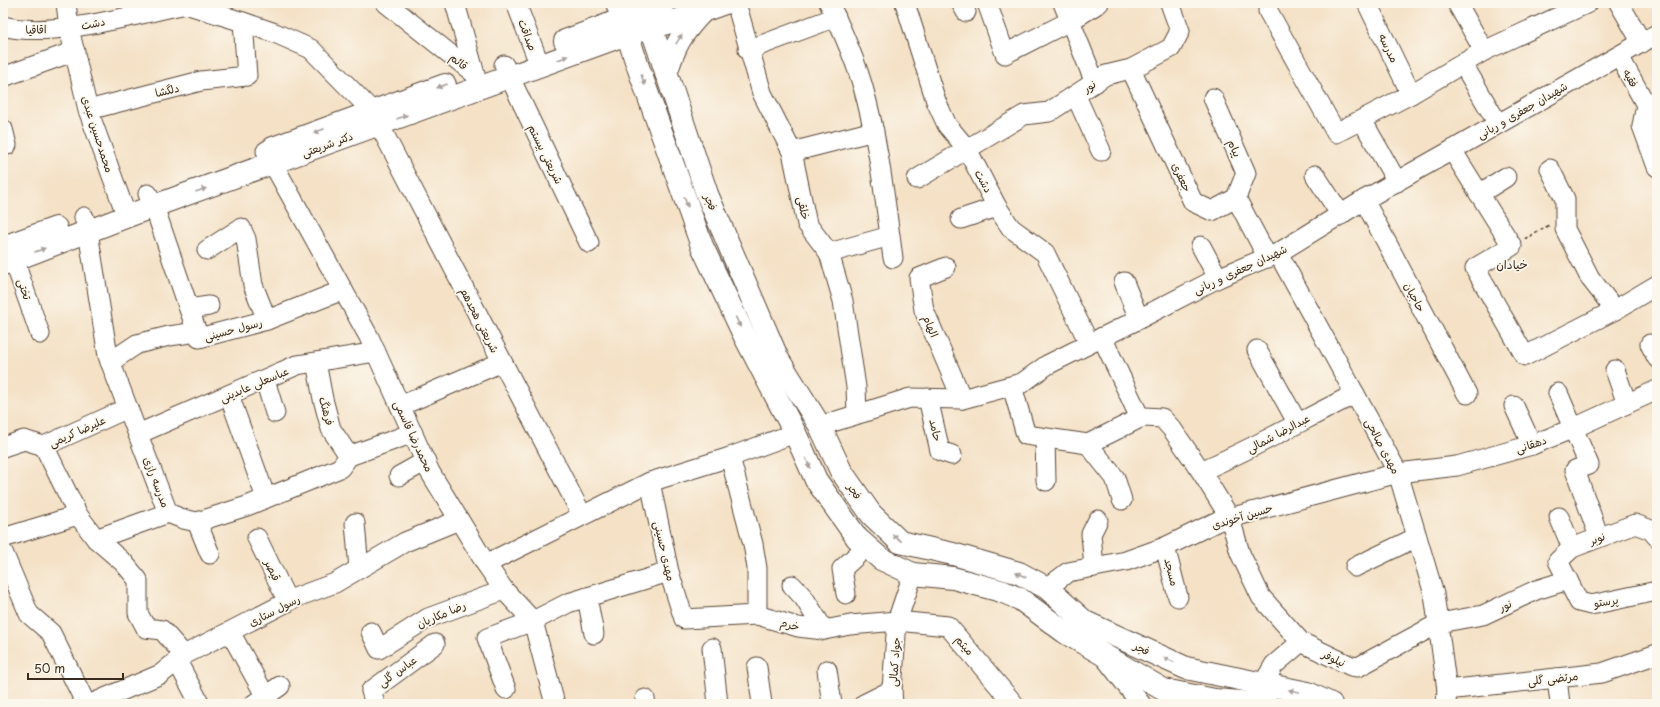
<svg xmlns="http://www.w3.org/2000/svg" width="1660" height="707" viewBox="0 0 1660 707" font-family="'Playpen Sans','Playpen Sans Arabic',sans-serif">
<rect width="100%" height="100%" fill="#fbf7ec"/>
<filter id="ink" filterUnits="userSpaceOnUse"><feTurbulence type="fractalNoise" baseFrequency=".025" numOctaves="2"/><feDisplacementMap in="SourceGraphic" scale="8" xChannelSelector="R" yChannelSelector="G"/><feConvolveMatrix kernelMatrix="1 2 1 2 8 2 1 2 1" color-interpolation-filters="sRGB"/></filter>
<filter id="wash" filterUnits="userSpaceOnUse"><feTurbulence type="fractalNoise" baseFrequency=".012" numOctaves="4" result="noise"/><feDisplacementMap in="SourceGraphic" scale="16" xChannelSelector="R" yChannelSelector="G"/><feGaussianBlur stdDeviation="0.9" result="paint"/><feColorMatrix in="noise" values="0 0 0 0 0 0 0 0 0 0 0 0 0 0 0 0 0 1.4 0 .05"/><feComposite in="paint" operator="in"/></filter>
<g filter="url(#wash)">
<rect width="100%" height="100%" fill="#f4e1c6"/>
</g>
<g filter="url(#ink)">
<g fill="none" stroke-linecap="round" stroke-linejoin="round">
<defs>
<g id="minor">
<path d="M66 3 69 28 88 110 127 217"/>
<path d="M386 3 475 74 455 3"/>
<path d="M516 3 540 66"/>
<path d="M736 3 762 93 792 152 807 224 829 253 843 301 856 387 857 414"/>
<path d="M829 3C842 30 855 59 863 87 879 143 885 201 893 258"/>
<path d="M905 3 936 101 947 125 967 149 997 207 1011 228 1045 253 1089 343"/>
<path d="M961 3 966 12"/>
<path d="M987 3 1005 54 1070 21 1099 3"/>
<path d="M1063 3 1095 83"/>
<path d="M1367 3 1411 94"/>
<path d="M1457 3 1484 51"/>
<path d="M1619 3 1642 43"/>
<path d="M1268 11 1336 133 1411 94 1484 51 1588 3"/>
<path d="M243 22 275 33 311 49 372 111 582 515"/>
<path d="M3 26C52 39 136 14 187 4"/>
<path d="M748 50 836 17"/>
<path d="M1619 56 1646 105 1642 126 1657 167"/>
<path d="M1463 64 1498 124"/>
<path d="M504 65 589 243"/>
<path d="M1131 69 1193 202 1212 211 1236 198 1268 258"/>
<path d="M3 77 75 51"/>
<path d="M1076 96 1101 151"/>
<path d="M1213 98 1246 173 1236 198"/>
<path d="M88 110 201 81 247 76 243 22 182 3"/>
<path d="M1362 120 1397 182"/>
<path d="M3 129 7 145"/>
<path d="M1452 150 1512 246 1475 268 1525 356 1615 310 1657 285"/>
<path d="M266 151 369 337 430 472 486 564 504 590 533 621 555 704"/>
<path d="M792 152 874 131"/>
<path d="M1550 169 1565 199V229L1590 278 1615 310"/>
<path d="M1315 175 1341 215"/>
<path d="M917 179 1024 115 1049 112 1106 75 1131 69 1171 48 1180 31 1170 3"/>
<path d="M148 194 154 206 199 338 267 320 343 290"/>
<path d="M1479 194 1506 177"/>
<path d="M1364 200 1467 394"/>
<path d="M84 217 88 232 108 356 168 513 183 519 197 522 247 506 340 468 349 456 413 433"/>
<path d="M961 219 997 207"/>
<path d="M9 246 40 334"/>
<path d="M1201 246 1218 278"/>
<path d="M207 250 241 228 246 239 253 285 267 320"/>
<path d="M829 253 890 236"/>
<path d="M1278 253 1398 473 1434 594 1447 690 1446 704"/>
<path d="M946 267 919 278 924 310 962 399"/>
<path d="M1124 282 1139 319"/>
<path d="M189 309 209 306"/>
<path d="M1102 337 1140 418"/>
<path d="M1650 344 1657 358"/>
<path d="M1257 350 1297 422"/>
<path d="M110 362 137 344 169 336 197 332"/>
<path d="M316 362 323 399 331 429 349 456"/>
<path d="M1615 370 1627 404"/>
<path d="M265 380 275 413"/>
<path d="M1012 386 1026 435 1088 444 1140 418 1145 417 1162 418 1172 429 1201 471 1230 518 1240 553 1261 597 1301 642"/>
<path d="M1558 393 1589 465 1575 470 1599 537"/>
<path d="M229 395 266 498"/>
<path d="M928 398 940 451 952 455"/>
<path d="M400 406 502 362"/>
<path d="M1514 406 1532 445"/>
<path d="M820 426 910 398 962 399 1022 383 1047 365 1139 319 1218 278 1278 253 1364 200 1657 34"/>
<path d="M138 434 297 365 376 352"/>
<path d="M1045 438 1046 481"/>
<path d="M1088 444 1115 478 1122 500"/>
<path d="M44 446 78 515 96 539 124 563 138 580V613L146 628 162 630 184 655"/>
<path d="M3 447 24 440 44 446 128 408"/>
<path d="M730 457 753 544 757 568V615"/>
<path d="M1201 471C1254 448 1303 420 1355 394"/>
<path d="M399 476 426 461"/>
<path d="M650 482 669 572 684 619 757 615 798 627 824 630 850 625 897 621 948 626 1014 704"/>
<path d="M1559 517 1572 548"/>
<path d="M197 522 210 554"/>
<path d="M355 523 359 569"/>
<path d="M1657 537 1651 530 1635 524 1572 548 1558 561 1579 602 1591 605 1657 591"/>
<path d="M3 538 78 515"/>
<path d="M257 538 288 602"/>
<path d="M96 539 168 513"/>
<path d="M1165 547 1178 597"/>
<path d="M3 552 29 614 51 633 86 704"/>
<path d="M486 564 650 482 730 457 795 433"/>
<path d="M1094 567 1091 534 1098 520"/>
<path d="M1355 567 1417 537"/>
<path d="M792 585 804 598 824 630"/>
<path d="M1047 588 1068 572 1126 561 1165 547 1218 521 1398 473 1457 466 1532 445 1574 428 1657 390"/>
<path d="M846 594 842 569 867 546"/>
<path d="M587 597 594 634"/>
<path d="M230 632 266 697"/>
<path d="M371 632 379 649 428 618 504 590"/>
<path d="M712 648 718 704"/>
<path d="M1103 655 1141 704"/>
<path d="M177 661 200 704"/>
<path d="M757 667 762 704"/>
<path d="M827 670 832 704"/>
<path d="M1557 678 1560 704"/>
<path d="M1263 684 1274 665 1301 642 1351 666 1358 667 1439 623 1483 615 1536 590 1568 580"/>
<path d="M506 689 487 638 533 621 568 603 669 572"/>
<path d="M1447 690 1602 673 1657 654"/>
<path d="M645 699 646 704"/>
<path d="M91 704 161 674 184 655 297 597 335 583 405 542 459 520"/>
<path d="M254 704 280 686"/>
<path d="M375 704 371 691 435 644"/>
<path d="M864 704 892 690"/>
<path d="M893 704 892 690 897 621 913 574"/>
</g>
<g id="major">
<path d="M617 3 637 64 702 246 745 337 795 433 816 480 857 538 881 559 913 574 953 578 1001 591 1020 599 1066 633 1164 690 1215 700 1267 704"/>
<path d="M643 3 707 194 778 359 820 426 841 471 871 514 900 542 953 554 1019 573 1047 588 1085 622 1186 668 1308 693 1331 704"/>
<path d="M565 41 665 3"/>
<path d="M666 74C675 45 681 34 702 12"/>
<path d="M273 148 445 85"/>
<path d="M3 247 56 228"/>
<path d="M3 264 154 206 627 34 675 21 725 3"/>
</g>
</defs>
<use href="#minor" stroke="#574537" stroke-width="21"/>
<use href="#major" stroke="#574537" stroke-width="24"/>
<path stroke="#574537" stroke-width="2.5" stroke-dasharray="3 3" stroke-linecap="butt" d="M1525 239 1551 224"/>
<use href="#minor" stroke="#fff" stroke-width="19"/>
<use href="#major" stroke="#fff" stroke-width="22"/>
</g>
<defs><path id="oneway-solid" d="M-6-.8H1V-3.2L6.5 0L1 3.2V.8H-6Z"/></defs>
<g fill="#a79f9a">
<use href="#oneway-solid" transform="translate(679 39) rotate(-59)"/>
<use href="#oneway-solid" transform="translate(563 58) rotate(-20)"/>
<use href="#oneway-solid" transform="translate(643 80) rotate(71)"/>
<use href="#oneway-solid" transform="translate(442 86) rotate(160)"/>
<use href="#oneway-solid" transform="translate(402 117) rotate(-20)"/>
<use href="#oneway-solid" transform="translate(319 131) rotate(159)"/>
<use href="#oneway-solid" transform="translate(201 190) rotate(-19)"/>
<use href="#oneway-solid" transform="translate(686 202) rotate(70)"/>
<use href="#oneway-solid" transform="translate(40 250) rotate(-21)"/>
<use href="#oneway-solid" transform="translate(738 322) rotate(65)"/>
<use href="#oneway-solid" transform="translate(808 463) rotate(67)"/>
<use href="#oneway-solid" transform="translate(897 538) rotate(-142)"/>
<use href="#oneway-solid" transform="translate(1021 575) rotate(-156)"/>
<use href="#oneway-solid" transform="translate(1169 660) rotate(-155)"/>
<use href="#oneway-solid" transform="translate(1294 691) rotate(-168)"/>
</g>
</g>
<g text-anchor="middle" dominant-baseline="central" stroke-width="3.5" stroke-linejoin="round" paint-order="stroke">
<g font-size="11" fill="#3b2a1e" stroke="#fbf7ec">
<text transform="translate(93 23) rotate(-11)">دشت</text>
<text transform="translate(36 29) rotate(-2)">اقاقیا</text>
<text transform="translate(528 35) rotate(69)">صداقت</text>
<text transform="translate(1389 48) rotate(64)">مدرسه</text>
<text transform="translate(459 61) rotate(38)">قائم</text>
<text transform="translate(1631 78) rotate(61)">فقیه</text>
<text transform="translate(1089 86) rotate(-35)">نور</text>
<text transform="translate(167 90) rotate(-14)">دلگشا</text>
<text transform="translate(1522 110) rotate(-30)">شهیدان جعفری و ربانی</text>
<text transform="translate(98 134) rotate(72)">محمدحسین عبدی</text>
<text transform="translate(327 144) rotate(-20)">دکتر شریعتی</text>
<text transform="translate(1235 148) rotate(66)">پیام</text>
<text transform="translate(546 154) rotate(64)">شریعتی بیستم</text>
<text transform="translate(1182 177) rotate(65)">جعفری</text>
<text transform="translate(984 181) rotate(62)">دشت</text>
<text transform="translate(711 202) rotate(67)">فجر</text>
<text transform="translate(804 208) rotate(78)">خلقی</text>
<text transform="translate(1240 269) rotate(-25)">شهیدان جعفری و ربانی</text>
<text transform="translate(25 289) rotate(72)">تختی</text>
<text transform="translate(1415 297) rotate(62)">حاجیان</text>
<text transform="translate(480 320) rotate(63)">شریعتی هجدهم</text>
<text transform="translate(931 326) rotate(67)">الهام</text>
<text transform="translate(233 329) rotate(-15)">رسول حسینی</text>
<text transform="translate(254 384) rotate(-23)">عباسعلی عابدینی</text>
<text transform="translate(327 411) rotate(75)">فرهنگ</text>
<text transform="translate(936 430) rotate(77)">حامد</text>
<text transform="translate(77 431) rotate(-24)">علیرضا کریمی</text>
<text transform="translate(1278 433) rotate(-28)">عبدالرضا شمالی</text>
<text transform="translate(414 436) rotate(65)">محمدرضا قاسمی</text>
<text transform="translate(1531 444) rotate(-18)">دهقانی</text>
<text transform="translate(1383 446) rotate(62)">مهدی صالحی</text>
<text transform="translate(157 482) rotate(69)">مدرسه رازی</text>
<text transform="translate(855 491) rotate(56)">فجر</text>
<text transform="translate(1242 516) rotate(-17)">حسین آخوندی</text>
<text transform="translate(1597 538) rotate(-22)">نوبر</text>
<text transform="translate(665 551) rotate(77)">مهدی حسینی</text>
<text transform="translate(273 570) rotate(64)">قیصر</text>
<text transform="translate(1172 572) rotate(76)">مسجد</text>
<text transform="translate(1606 601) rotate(-9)">پرستو</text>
<text transform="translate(1505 605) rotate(-25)">نور</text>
<text transform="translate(274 610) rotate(-27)">رسول ستاری</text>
<text transform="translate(441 614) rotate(-23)">رضا مکاریان</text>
<text transform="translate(790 624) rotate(14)">خرم</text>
<text transform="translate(965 645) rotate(49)">میثم</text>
<text transform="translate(1142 648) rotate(25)">فجر</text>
<text transform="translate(1334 658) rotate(26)">نیلوفر</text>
<text transform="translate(894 662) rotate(-86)">جواد کمالی</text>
<text transform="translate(397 671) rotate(-36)">عباس گلی</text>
<text transform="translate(1553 678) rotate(-6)">مرتضی گلی</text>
</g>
<g font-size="12" fill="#3b2a1e" stroke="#fbf7ec">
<text x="1512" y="264">خیادان</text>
</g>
</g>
<rect width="1660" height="707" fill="none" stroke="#fbf7ec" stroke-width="16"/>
<path d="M28 673v6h95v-6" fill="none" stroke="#3b2a1e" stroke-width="2"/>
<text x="34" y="673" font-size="12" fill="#3b2a1e" stroke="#fbf7ec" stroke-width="3" paint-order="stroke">50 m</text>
</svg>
